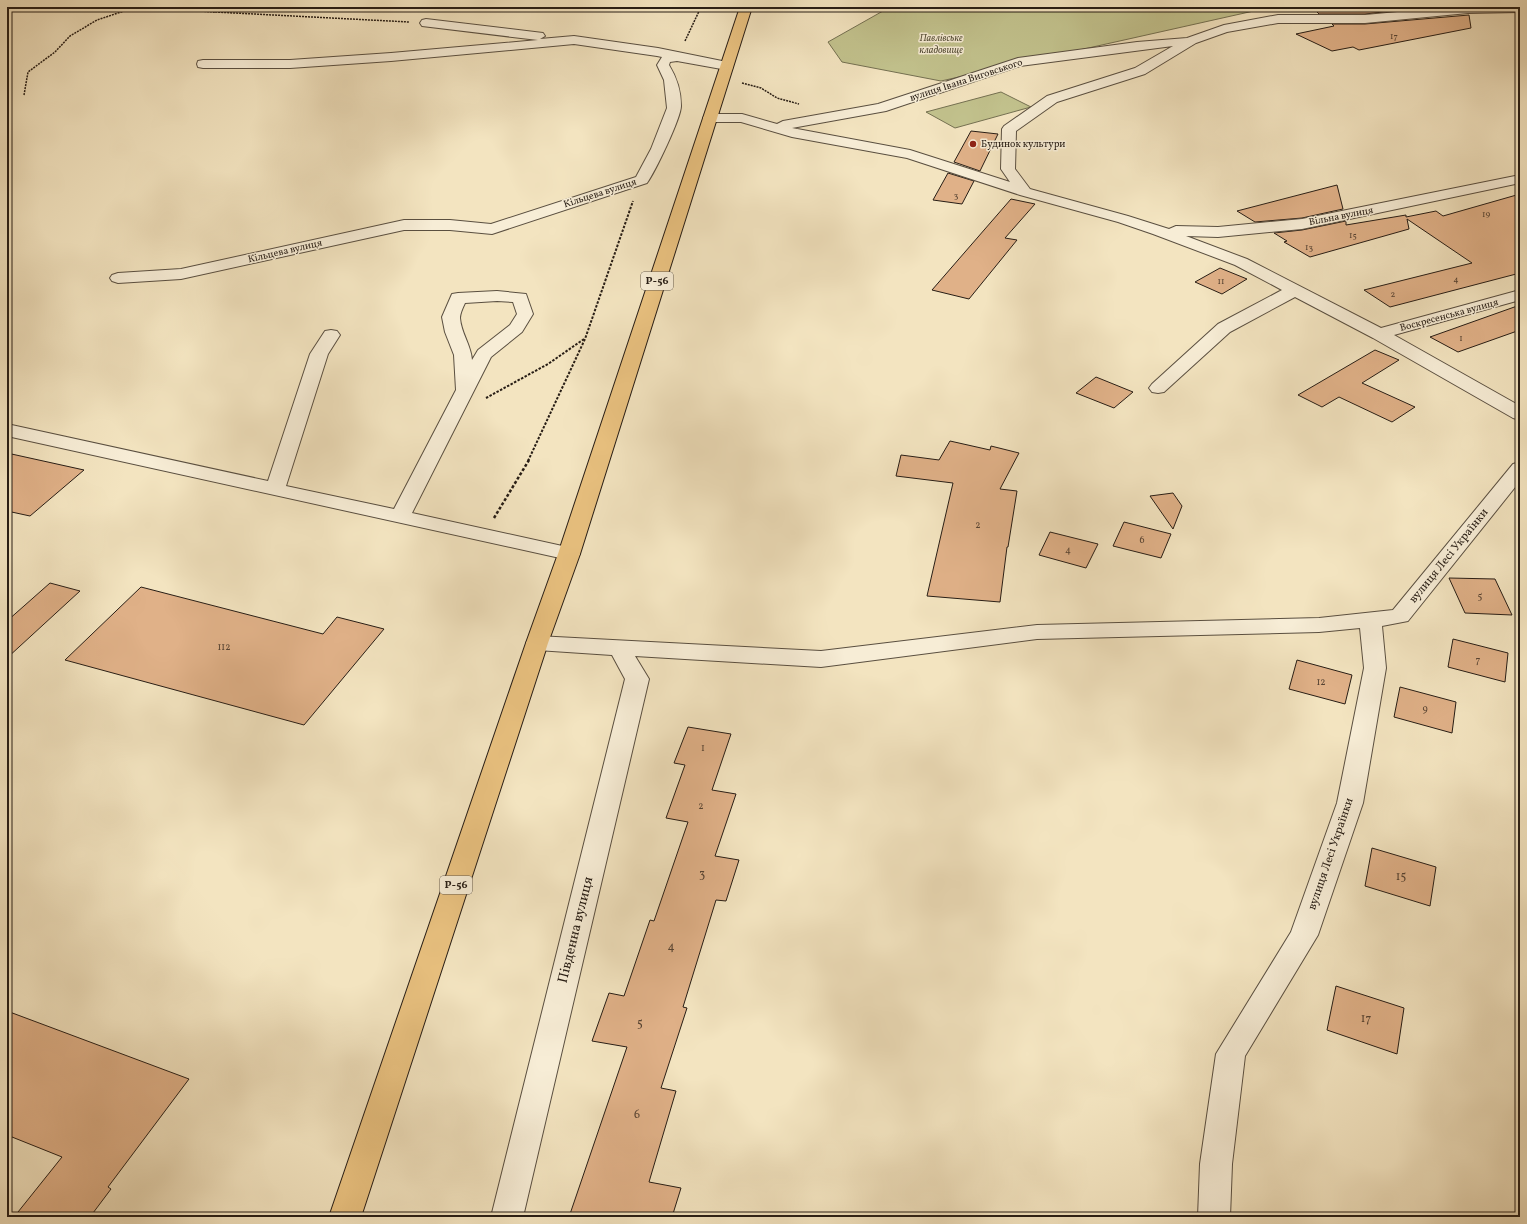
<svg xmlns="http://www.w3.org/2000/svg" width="1527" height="1224" viewBox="0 0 1527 1224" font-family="Vollkorn,serif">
<rect width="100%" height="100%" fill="#f3e4c0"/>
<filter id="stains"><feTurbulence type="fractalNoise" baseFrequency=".005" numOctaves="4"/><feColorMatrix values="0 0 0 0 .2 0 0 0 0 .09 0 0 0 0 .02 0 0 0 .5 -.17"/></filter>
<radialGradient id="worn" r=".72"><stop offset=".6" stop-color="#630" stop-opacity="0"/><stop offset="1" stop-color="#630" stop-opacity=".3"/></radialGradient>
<g fill="#c2c28d" stroke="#747051">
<path d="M890 7H1265L1267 8 941 81 842 62 828 42Z"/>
<path d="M1001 92 1031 107 955 128 926 112Z"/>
</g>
<g fill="#e0b188" stroke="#271d15">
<path d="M1312 7H1419V8L1365 14H1319Z"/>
<path d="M1469 15 1471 28 1359 50 1353 47 1332 51 1296 34 1334 26 1332 24H1365Z"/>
<path d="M971 131 998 134 980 171 954 162Z"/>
<path d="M948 173 974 181 962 204 933 200Z"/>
<path d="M1337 185 1343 209 1302 218 1255 222 1237 211Z"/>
<path d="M1520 194V273L1390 307 1364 290 1472 263 1407 219 1409 229 1310 257 1284 242 1287 241 1274 233 1302 230 1346 221V225L1406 215V217L1436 211 1443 216Z"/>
<path d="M1011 199 1035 204 1005 238 1017 240 969 299 932 290Z"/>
<path d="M1220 268 1247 279 1222 294 1195 282Z"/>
<path d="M1520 305V330L1458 352 1430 337Z"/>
<path d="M1375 350 1399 360 1362 383 1415 407 1392 422 1339 397 1322 407 1298 395Z"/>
<path d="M1096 377 1133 392 1114 408 1076 393Z"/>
<path d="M950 441 990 450 991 446 1019 453 1000 489 1017 491 1008 547H1007L1000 602 927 596 953 483 896 476 901 455 939 460Z"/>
<path d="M7 453 84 470 30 516 7 511Z"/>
<path d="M1173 493 1182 506 1173 529 1150 496Z"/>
<path d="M1124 522 1171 534 1161 558 1113 546Z"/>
<path d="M1050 532 1098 544 1086 568 1039 555Z"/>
<path d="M1449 578 1495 579 1512 615 1465 613Z"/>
<path d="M50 583 80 591 7 658V621Z"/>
<path d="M141 587 323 634 337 617 384 629 304 725 65 660Z"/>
<path d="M1453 639 1508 653 1505 682 1448 667Z"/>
<path d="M1297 660 1352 675 1345 704 1289 689Z"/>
<path d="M1400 687 1456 702 1452 733 1394 717Z"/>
<path d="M688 727 731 734 712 790 736 794 715 856 739 860 726 901 716 900 683 1007 687 1008 661 1088 676 1091 649 1182 681 1188 672 1217H569L627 1047 592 1041 609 993 624 996 650 920 654 921 688 822 666 818 685 765 674 763Z"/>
<path d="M1372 848 1436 867 1430 906 1365 886Z"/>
<path d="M1336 986 1404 1008 1397 1054 1327 1030Z"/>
<path d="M7 1011 189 1079 108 1187 111 1189 90 1217H14L62 1157 7 1135Z"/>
</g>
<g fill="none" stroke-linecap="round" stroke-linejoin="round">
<defs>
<g id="minor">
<path d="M1452 7H1520V12L1468 13 1365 23H1278L1227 32 1196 43 1145 74 1057 102 1016 131 1015 169 1030 189 1128 216 1169 229 1176 226 1218 227 1302 219 1520 175V183L1302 229 1218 237 1186 236 1247 259 1381 328 1520 290V300L1394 335 1520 406V420L1513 418 1373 338 1295 297 1230 332 1164 392 1158 393 1152 392 1149 388 1152 384 1218 324 1282 290 1235 265 1153 234 1118 222 1020 195 907 158 792 137 741 122H710L705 121 703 118 705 115 710 114H742L777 124 783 121 878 104 1018 58 1137 42 1187 38 1224 25 1278 15H1365ZM1173 46 1135 68 1047 96 1004 126 1002 129 1001 169 1010 182 910 150 792 128 886 111 1020 66Z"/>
<path d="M426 19 543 33 545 36 540 39 574 36 658 48 727 62 732 63 733 66 732 69 727 70 677 61 670 62 669 65C677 78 681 91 681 106 681 118 655 172 647 183L492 234 450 230H404L181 279 118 283 112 281 110 278 112 275 118 273 181 269 404 220H450L491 224 636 177 651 149 667 108 664 80 657 65 662 57 657 56 574 44 391 61 290 68H203L198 67 197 64 198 61 203 60H290L391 53 538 40 422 26 420 23 422 20Z"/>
<path d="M497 291 526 294 533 314 522 332 491 357 412 513 576 549 580 554 576 559 569 560 7 436V424L268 481 310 354 325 331 331 330 337 331 340 335 328 354 286 486 394 509 456 390 454 355 445 332 442 317 452 294 458 293ZM497 301 513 302 517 314 510 325 478 350 472 360C471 345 461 333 460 318 460 314 463 307 465 303Z"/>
<path d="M1520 462V481L1408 621 1382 626 1386 668 1363 803 1318 935 1245 1056 1232 1164 1230 1217H1198L1200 1164 1216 1054 1291 932 1337 803 1364 668 1360 628 1319 632 1037 639 821 667 635 656 649 679 523 1217H491L625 679 612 655 537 650 529 648 526 643 529 638 537 636 821 651 1037 625 1319 618 1393 610 1513 464Z"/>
</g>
<path id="major" d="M740 7H752L580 554 548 643 361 1217H329L526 643 558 554Z"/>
</defs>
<use href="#minor" stroke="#5a4f40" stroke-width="2"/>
<use href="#major" stroke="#271d15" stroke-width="2"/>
<g stroke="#271d15" stroke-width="1.5" stroke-dasharray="2 1" stroke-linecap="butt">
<path d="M201 7 215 12 409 22"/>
<path d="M685 41 701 7"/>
<path d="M742 83 761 88 777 98 799 104"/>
<path d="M24 95 28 72 55 52 70 36 97 20 127 10 145 8 215 12"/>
</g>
<g stroke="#271d15" stroke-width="2" stroke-dasharray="2.5 1.5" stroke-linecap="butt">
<path d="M486 398 548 364 584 339"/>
<path d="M528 461 585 339 633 201"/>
</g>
<path stroke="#271d15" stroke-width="2.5" stroke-dasharray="3 2" stroke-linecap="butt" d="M494 518 529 460"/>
<use href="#minor" fill="#f7edd6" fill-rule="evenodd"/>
<use href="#major" fill="#eac280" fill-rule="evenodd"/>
</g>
<circle fill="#8f2418" stroke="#f7edd6" stroke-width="1.5" cx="973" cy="144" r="4"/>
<g text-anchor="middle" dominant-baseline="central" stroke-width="3" stroke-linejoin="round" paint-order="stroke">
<g font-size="9" fill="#554232">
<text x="1394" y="36">17</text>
<text x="956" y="195">3</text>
<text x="1486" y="214">19</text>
<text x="1353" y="235">15</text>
<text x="1309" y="247">13</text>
<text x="1456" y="279">4</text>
<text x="1221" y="281">11</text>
<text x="1393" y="294">2</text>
<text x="1461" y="338">1</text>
</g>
<g font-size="10" font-style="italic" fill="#564f39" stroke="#f7edd6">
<text x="941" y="38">Павлівське<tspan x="941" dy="12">кладовище</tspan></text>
</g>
<g font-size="10" fill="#271d15" stroke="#f7edd6">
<text transform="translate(966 80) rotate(-18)">вулиця Івана Виговського</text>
<text transform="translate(600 193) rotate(-18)">Кільцева вулиця</text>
<text transform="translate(1341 216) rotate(-11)">Вільна вулиця</text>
<text transform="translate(285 251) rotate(-13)">Кільцева вулиця</text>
<text transform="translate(1449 315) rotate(-15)">Воскресенська вулиця</text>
</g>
<g font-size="10" fill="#271d15" stroke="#f7edd6" text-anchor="start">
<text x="981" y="144">Будинок культури</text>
</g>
<g font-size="10" fill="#554232">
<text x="978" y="525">2</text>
<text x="1142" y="540">6</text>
<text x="1068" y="550">4</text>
<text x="1480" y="596">5</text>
<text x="224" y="647">112</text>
<text x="1478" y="660">7</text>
<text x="1321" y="682">12</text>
<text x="1425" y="709">9</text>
<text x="703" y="748">1</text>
<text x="701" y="806">2</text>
</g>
<g fill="#f7edd6" stroke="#655b4f" stroke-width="1">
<rect x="641" y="272" width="32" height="18" rx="3"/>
<rect x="440" y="876" width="32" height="18" rx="3"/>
</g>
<g font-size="11" font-weight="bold" fill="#271d15">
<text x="657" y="281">Р-56</text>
<text x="456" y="885">Р-56</text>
</g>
<g font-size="12" fill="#271d15" stroke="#f7edd6">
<text transform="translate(1449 556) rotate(-51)">вулиця Лесі Українки</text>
<text transform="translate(1331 854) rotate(-71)">вулиця Лесі Українки</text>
</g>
<g font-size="12" fill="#554232">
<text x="702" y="875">3</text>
<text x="1401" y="877">15</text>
<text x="671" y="947">4</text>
<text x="1366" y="1019">17</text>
<text x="640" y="1024">5</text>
<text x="637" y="1115">6</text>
</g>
<g font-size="14" fill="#271d15" stroke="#f7edd6">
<text transform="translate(576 930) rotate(-76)">Південна вулиця</text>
</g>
</g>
<rect width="1527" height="1224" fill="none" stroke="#f3e4c0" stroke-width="24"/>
<rect x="8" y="8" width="1511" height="1208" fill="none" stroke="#271d15" stroke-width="2"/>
<rect x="12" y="12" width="1503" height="1200" fill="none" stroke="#271d15"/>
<rect width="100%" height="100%" filter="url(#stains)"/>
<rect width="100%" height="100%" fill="url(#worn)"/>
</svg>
